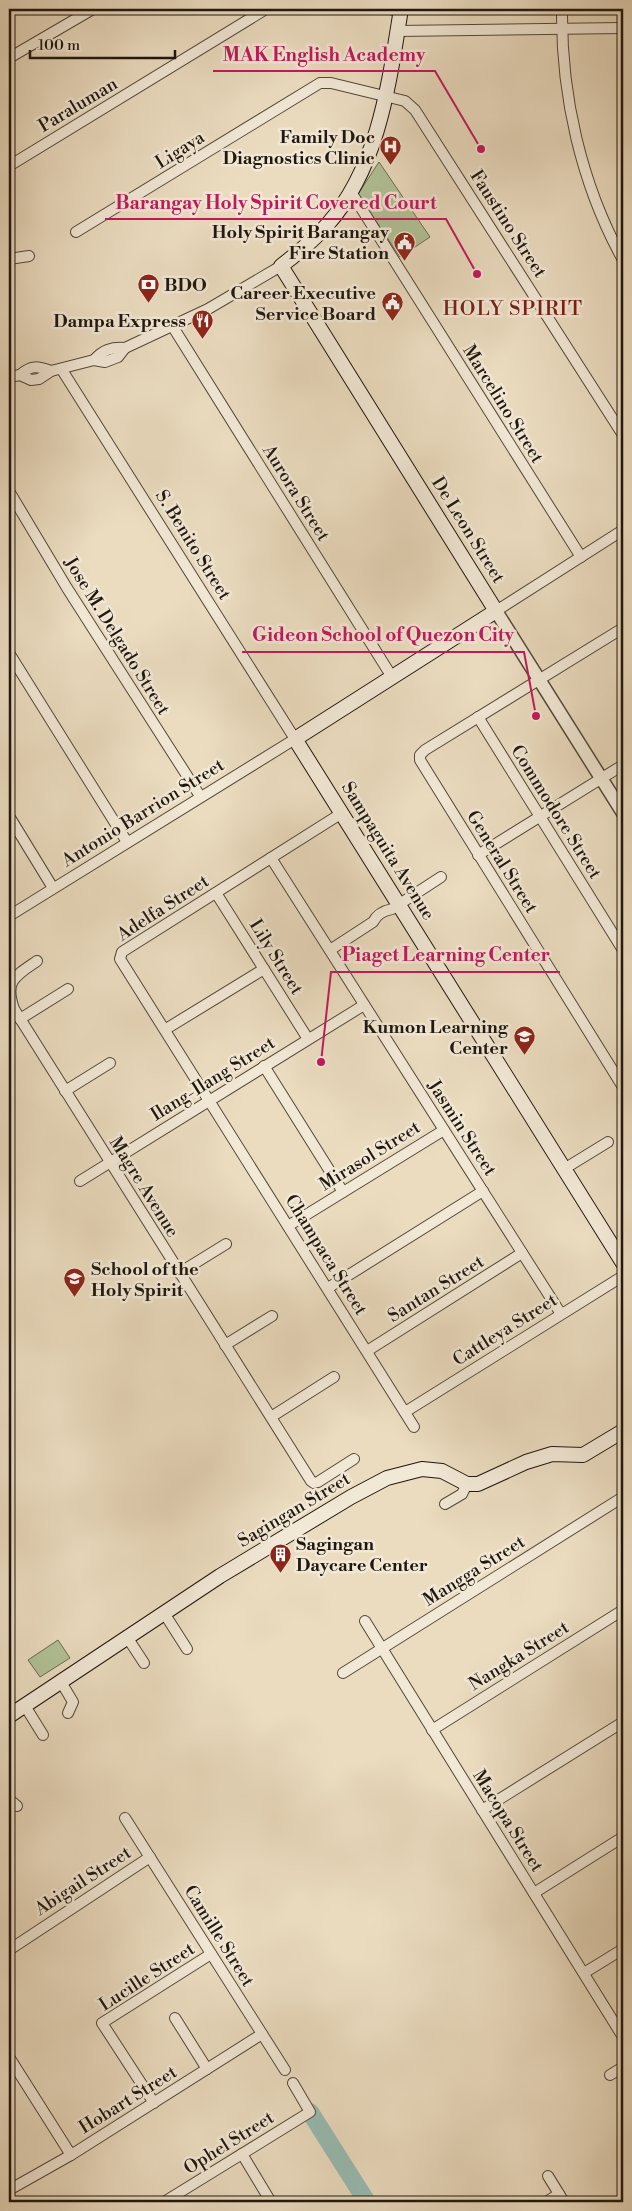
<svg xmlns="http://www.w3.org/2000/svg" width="632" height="2211" viewBox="0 0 632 2211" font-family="'Libre Bodoni',serif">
<rect width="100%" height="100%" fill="#ebdcc0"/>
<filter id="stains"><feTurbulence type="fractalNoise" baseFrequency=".004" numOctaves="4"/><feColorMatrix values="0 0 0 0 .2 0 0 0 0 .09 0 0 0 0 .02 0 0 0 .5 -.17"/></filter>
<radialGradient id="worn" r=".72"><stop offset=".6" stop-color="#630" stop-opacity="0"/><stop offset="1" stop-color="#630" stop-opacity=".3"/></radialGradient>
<g fill="#b1c297" stroke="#686c52">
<path d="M379 162 430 237 400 257 358 194Z"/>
<path d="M58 1640 70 1658 40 1677 28 1660Z"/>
</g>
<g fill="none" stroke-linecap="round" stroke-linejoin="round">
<path stroke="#98bcb3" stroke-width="18" d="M310 2112 367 2202"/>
<defs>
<g id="minor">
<path d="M390 9 400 11"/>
<path d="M562 9C561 95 581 184 623 260"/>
<path d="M397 31 623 28"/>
<path d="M9 58 93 9"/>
<path d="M9 166 266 9"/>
<path d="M351 192 581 557"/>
<path d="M76 232 320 83H331L405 101 415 110 623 435"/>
<path d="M9 259 29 256"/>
<path d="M173 327 392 677"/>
<path d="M94 360C103 350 111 347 125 348"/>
<path d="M20 375C31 365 37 366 51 371"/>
<path d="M9 377 20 375 31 380 39 379 51 371 94 360 105 362 118 357 125 348 208 309 281 266"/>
<path d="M9 491 67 588 200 796"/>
<path d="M496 611 623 530"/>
<path d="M623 628 425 750 420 755V760L623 1087"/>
<path d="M9 653 127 842"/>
<path d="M478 717 623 950"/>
<path d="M342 813 122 952 120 959 414 1427"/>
<path d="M9 816 53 888"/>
<path d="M478 855 623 765"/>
<path d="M271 858 561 1314"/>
<path d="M216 893 308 1039"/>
<path d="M9 916 295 739 62 370"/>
<path d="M330 950 373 922C377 914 383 911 392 909L441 877"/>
<path d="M37 961C15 976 4 981 14 1009L311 1481 314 1483 318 1482 354 1459"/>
<path d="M20 1019 68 989"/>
<path d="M166 1029 264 969"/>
<path d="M264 1066 343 1192"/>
<path d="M65 1091 110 1063"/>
<path d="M564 1169 608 1142"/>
<path d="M80 1181 364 1005"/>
<path d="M288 1226 444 1130"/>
<path d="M179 1273 226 1244"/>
<path d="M328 1288 483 1191"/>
<path d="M225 1345 272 1316"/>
<path d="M367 1351 522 1253"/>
<path d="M405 1412 623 1276"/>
<path d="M271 1417 334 1377"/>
<path d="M445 1504 462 1494 467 1484"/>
<path d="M164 1613 187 1649"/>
<path d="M365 1621 623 2037"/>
<path d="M127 1637 144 1663"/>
<path d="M343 1673 623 1497"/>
<path d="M61 1682 73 1702 68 1713"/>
<path d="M25 1706 43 1735"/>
<path d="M432 1730 623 1610"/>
<path d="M9 1799 17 1806"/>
<path d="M482 1810 623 1722"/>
<path d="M125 1818 285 2070"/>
<path d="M534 1893 623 1837"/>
<path d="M9 1950 150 1857"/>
<path d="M584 1973 623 1949"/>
<path d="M175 2018 207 2069"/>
<path d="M9 2057 71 2155"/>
<path d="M610 2075 623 2067"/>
<path d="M154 2103 102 2023 211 1954"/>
<path d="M242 2154 271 2202"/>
<path d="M548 2176 564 2202"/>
<path d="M9 2190 71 2155 262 2034"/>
<path d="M164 2202 310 2112 293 2083"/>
<path d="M546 2202 559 2194"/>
</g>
<path id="tertiary" d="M496 611 623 813"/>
<g id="secondary">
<path d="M401 9C389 83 379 167 327 225 313 241 298 253 281 266L496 611 295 739 623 1263"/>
<path d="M9 1716 220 1576 351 1497 387 1478 422 1469 442 1471 467 1484H478L526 1462 552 1454 583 1455 623 1431"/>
</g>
</defs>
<use href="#minor" stroke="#52483a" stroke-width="12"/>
<use href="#tertiary" stroke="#52483a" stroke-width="15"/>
<use href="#secondary" stroke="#1f170e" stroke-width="16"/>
<use href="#minor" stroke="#f2e8d6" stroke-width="10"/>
<use href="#tertiary" stroke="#f2e8d6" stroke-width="12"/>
<use href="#secondary" stroke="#f2e8d6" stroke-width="14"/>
</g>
<defs>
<symbol id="hospital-pin" viewBox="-11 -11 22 30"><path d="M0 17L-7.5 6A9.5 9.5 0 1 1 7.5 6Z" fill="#8f2418" stroke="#f2e8d6"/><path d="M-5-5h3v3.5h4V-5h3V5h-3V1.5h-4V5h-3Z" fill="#fff"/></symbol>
<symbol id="civic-pin" viewBox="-11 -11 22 30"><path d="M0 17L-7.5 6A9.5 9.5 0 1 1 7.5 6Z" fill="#8f2418" stroke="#f2e8d6"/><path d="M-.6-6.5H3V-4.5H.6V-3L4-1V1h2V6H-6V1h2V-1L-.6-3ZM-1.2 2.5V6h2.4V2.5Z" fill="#fff"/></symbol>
<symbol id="bank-pin" viewBox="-11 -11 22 30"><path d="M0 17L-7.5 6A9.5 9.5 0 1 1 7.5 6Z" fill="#8f2418" stroke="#f2e8d6"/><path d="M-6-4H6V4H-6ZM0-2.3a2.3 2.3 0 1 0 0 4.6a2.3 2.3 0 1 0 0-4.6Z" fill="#fff"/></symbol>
<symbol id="restaurant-pin" viewBox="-11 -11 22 30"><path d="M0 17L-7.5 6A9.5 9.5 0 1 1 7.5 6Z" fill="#8f2418" stroke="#f2e8d6"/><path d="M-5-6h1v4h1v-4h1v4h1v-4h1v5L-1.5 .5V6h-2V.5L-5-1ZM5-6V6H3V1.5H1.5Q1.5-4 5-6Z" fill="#fff"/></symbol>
<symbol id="school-pin" viewBox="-11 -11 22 30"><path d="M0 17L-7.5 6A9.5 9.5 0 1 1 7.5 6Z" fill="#8f2418" stroke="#f2e8d6"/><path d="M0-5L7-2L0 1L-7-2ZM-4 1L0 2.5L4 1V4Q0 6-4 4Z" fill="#fff"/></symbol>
<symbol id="building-pin" viewBox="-11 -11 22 30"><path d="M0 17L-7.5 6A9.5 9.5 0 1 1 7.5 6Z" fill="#8f2418" stroke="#f2e8d6"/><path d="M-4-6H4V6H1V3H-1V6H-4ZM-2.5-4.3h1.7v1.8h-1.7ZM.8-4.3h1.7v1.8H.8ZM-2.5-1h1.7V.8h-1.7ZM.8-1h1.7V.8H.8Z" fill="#fff"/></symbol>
</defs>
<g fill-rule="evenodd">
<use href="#hospital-pin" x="378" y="134" width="25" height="34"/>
<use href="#civic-pin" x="392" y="230" width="25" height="34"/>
<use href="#bank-pin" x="136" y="272" width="25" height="34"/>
<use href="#civic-pin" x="380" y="290" width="25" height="34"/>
<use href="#restaurant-pin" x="190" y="308" width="25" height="34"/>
<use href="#school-pin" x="512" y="1024" width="25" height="34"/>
<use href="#school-pin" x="62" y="1266" width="25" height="34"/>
<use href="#building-pin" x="268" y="1542" width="25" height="34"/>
</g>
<g text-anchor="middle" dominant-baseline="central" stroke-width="5" stroke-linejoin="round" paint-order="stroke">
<g font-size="18" fill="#1f170e" stroke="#f2e8d6">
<text transform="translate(78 105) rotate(-31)">Paraluman</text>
<text transform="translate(180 150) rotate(-32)">Ligaya</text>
<text transform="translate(508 224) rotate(57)">Faustino Street</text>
<text transform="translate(503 404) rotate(58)">Marcelino Street</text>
<text transform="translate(296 493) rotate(58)">Aurora Street</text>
<text transform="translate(468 530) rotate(58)">De Leon Street</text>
<text transform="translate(193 545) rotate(58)">S. Benito Street</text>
<text transform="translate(117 636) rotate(58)">Jose M. Delgado Street</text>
<text transform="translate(556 812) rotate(58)">Commodore Street</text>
<text transform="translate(143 813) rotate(-32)">Antonio Barrion Street</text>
<text transform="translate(388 851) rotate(58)">Sampaguita Avenue</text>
<text transform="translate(502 862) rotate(58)">General Street</text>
<text transform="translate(163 908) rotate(-33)">Adelfa Street</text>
<text transform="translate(276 957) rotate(58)">Lily Street</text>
<text transform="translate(213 1079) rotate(-32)">Ilang-Ilang Street</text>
<text transform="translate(462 1128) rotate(57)">Jasmin Street</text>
<text transform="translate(370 1156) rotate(-32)">Mirasol Street</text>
<text transform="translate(144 1187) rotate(58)">Magre Avenue</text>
<text transform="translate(326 1255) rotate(58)">Champaca Street</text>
<text transform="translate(436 1289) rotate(-32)">Santan Street</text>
<text transform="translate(505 1330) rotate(-32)">Cattleya Street</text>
<text transform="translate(294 1510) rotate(-31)">Sagingan Street</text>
<text transform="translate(474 1571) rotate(-32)">Mangga Street</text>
<text transform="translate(519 1656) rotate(-32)">Nangka Street</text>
<text transform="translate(508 1821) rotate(58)">Macopa Street</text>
<text transform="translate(83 1881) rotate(-33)">Abigail Street</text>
<text transform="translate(219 1936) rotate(58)">Camille Street</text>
<text transform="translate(147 1977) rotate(-33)">Lucille Street</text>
<text transform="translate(128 2100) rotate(-32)">Hobart Street</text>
<text transform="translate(229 2143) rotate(-32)">Ophel Street</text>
</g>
<g font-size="18" font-weight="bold" fill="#1f170e" stroke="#f2e8d6" text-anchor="end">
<text x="375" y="137">Family Doc<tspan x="375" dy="21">Diagnostics Clinic</tspan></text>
<text x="389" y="232">Holy Spirit Barangay<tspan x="389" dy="21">Fire Station</tspan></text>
<text x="164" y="285" text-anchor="start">BDO</text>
<text x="376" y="293">Career Executive<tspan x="376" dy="21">Service Board</tspan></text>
<text x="186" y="321">Dampa Express</text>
<text x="508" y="1027">Kumon Learning<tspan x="508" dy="21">Center</tspan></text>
<text x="91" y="1269" text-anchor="start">School of the<tspan x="91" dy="21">Holy Spirit</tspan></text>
<text x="296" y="1544" text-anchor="start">Sagingan<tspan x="296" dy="21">Daycare Center</tspan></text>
</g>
<g font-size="20" letter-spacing="1" fill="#7a1f14" stroke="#f2e8d6">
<text x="513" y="309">HOLY SPIRIT</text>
</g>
</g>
<path fill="none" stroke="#c2185b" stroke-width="2" d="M481 149L435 71H213M477 274L446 219H105M536 716L524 652H242M321 1062L331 972H560"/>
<g fill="#c2185b" stroke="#f2e8d6" stroke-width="2">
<circle cx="481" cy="149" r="5"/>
<circle cx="477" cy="274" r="5"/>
<circle cx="536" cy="716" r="5"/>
<circle cx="321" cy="1062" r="5"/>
</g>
<g font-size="19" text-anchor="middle" font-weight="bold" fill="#c2185b" stroke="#f2e8d6" stroke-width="5" stroke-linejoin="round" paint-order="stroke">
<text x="324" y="61">MAK English Academy</text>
<text x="276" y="209">Barangay Holy Spirit Covered Court</text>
<text x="383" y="641">Gideon School of Quezon City</text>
<text x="446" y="961">Piaget Learning Center</text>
</g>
<rect width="632" height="2211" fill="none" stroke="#ebdcc0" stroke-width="30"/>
<rect x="10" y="10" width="612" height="2191" fill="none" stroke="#1f170e" stroke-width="2.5"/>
<rect x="15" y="15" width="602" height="2181" fill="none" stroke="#1f170e"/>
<path d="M30 50v8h145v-8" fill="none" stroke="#1f170e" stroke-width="2.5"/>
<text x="38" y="50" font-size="15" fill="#1f170e" stroke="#f2e8d6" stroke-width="4" paint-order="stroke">100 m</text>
<rect width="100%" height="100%" filter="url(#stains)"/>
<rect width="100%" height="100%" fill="url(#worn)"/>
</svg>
